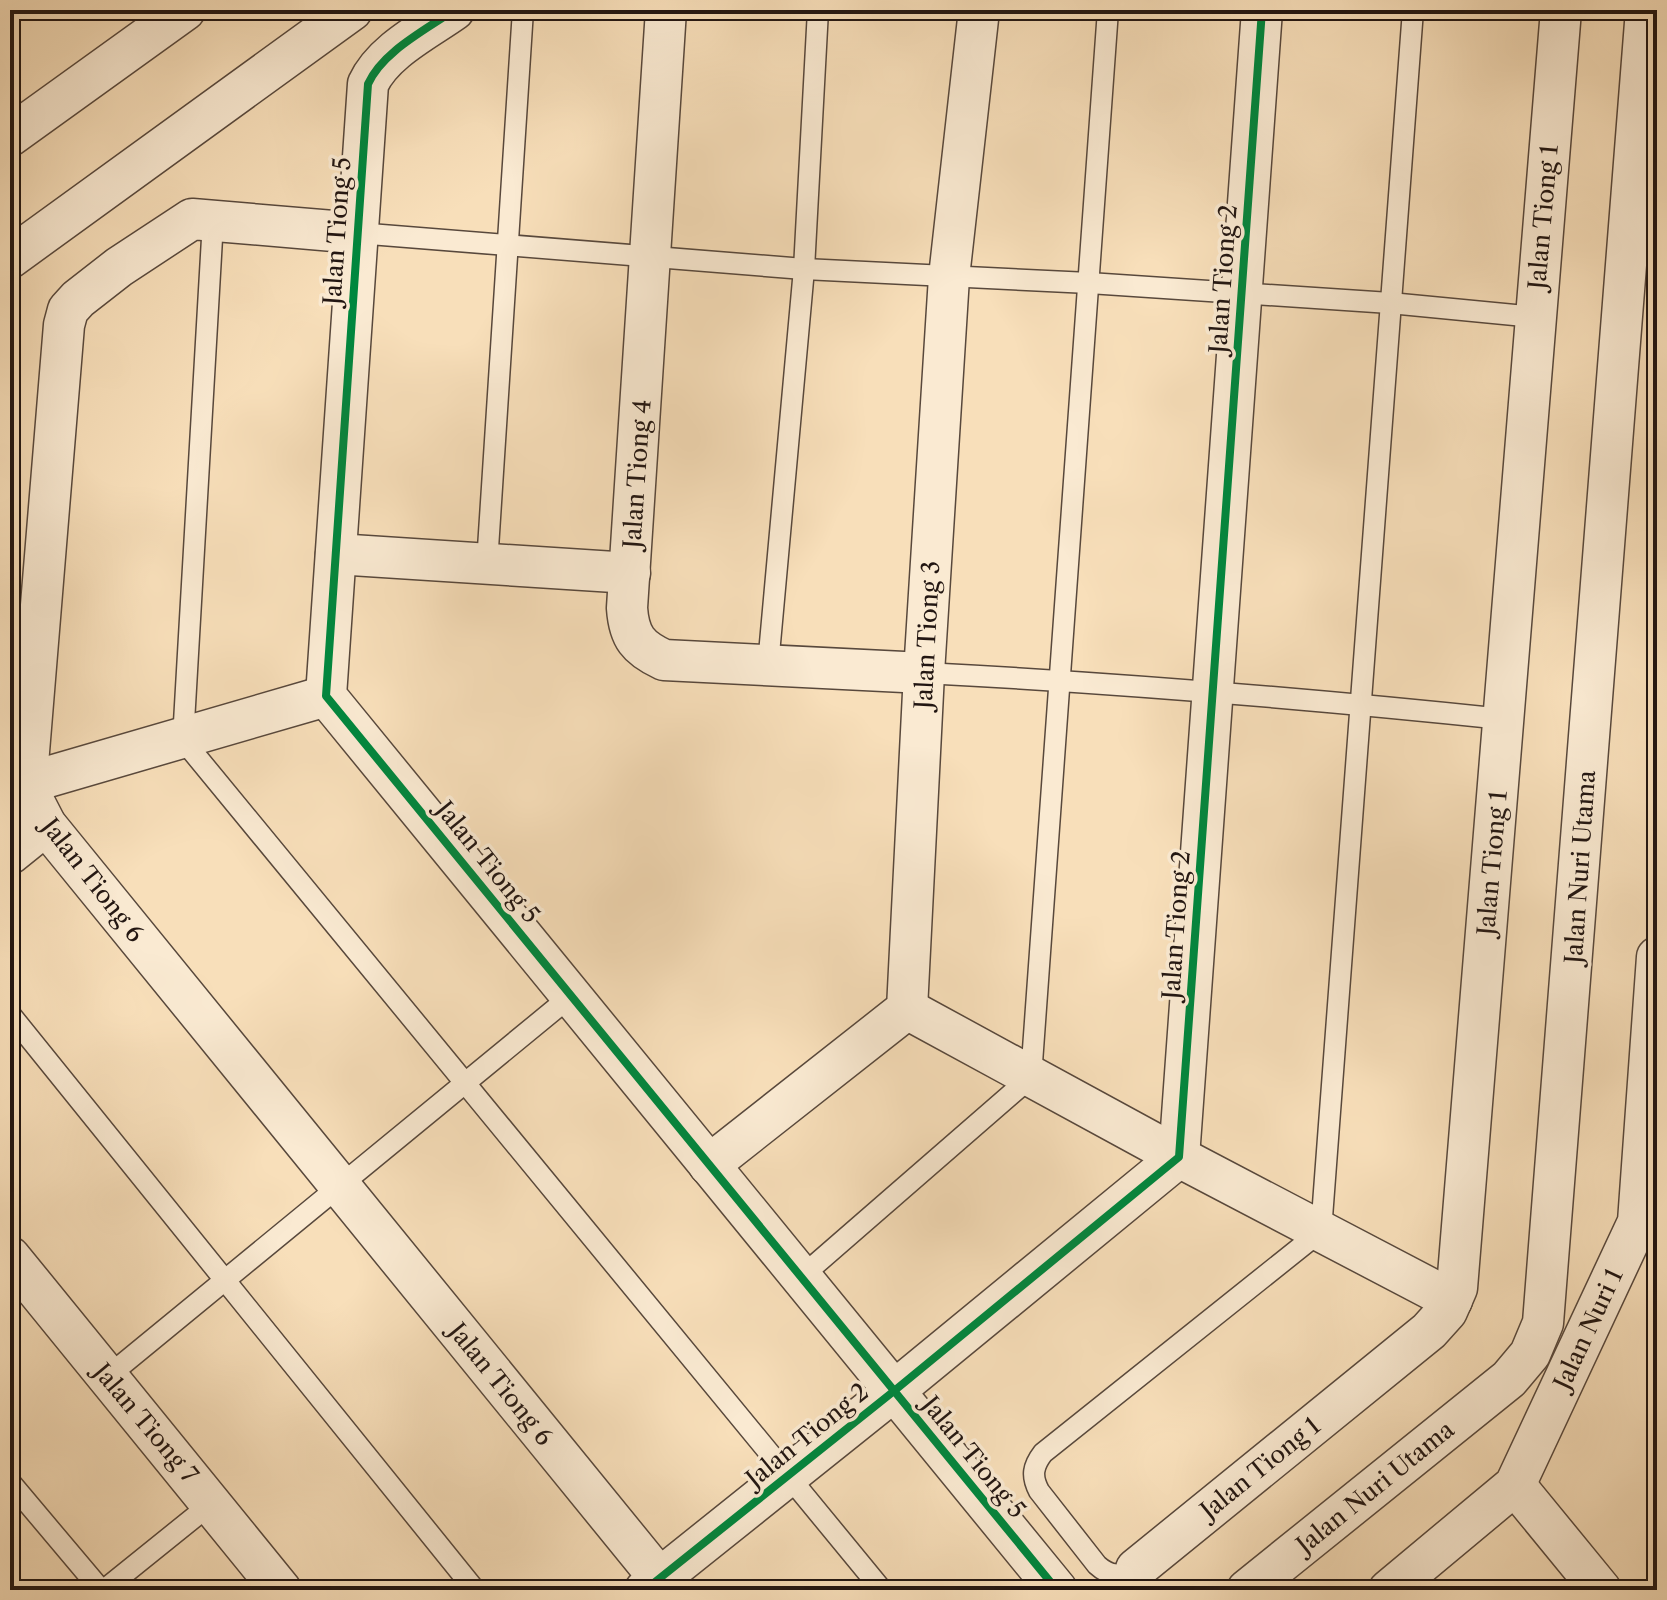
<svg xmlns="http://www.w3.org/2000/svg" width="1667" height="1600" viewBox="0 0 1667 1600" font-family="'Libre Caslon Text',serif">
<rect width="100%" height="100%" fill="#f8dfba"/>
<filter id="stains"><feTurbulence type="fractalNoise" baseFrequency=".0025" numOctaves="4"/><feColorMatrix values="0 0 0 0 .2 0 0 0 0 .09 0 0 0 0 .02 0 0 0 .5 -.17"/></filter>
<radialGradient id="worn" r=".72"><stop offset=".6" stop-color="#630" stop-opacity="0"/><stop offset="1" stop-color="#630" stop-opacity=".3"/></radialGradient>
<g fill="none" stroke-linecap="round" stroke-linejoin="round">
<defs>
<g id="lane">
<path d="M213 221 183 740 882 1590"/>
<path d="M357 233 804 269 1089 283 1390 303 1535 317"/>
<path d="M487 564 523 10"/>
<path d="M768 665 804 269 818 10"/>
<path d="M924 673C1117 683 1311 699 1503 719"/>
<path d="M10 1014 475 1590"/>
<path d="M801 1277 1031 1077 1108 10"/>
<path d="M107 1377 571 996"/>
<path d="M10 1482 101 1590"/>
<path d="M1136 1569C1122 1578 1109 1576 1097 1565L1039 1491C1031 1476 1033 1466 1043 1453L1321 1231 1413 10"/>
<path d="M104 1590 212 1503"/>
</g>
<g id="street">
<path d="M454 10C426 30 383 51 368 84L326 696 1057 1590"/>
<path d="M666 10 627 608C629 637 638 648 664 660L924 673"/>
<path d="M10 136 185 10"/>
<path d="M357 233 192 219 119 267 78 299 68 310 64 325 27 776 28 790 46 825 669 1590"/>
<path d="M10 258 352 10"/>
<path d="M336 554 630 573"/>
<path d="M27 783 326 696"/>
<path d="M10 854 46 825"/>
<path d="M907 1009 1179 1157 1452 1300"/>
<path d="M709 1165 907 1009 924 673 949 277 979 10"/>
<path d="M10 1257 281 1590"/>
<path d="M1515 1485 1601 1590"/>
<path d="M1136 1569 1429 1331 1447 1311 1457 1288 1561 10"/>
<path d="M645 1590 894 1391 1179 1157 1262 10"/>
<path d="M1247 1590 1509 1379 1530 1354 1543 1323 1646 10"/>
<path d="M1389 1590 1515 1485 1638 1222 1657 957"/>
</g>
</defs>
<use href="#lane" stroke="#58483c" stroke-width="23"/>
<use href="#street" stroke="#58483c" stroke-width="43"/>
<use href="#lane" stroke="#faead2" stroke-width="20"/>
<use href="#street" stroke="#faead2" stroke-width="40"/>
<defs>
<g id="cycleway">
<path d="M454 10C426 30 383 51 368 84L326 696 1057 1590"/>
<path d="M645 1590 894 1391 1179 1157 1262 10"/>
</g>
</defs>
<use href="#cycleway" stroke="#faead2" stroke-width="13"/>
<use href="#cycleway" stroke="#00873e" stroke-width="8"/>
</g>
<g text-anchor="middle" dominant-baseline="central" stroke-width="7" stroke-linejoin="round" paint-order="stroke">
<g font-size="24" fill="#221612" stroke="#faead2">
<text transform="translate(1543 217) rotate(-85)">Jalan Tiong 1</text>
<text transform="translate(337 231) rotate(-86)">Jalan Tiong 5</text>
<text transform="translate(1223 279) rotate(-86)">Jalan Tiong 2</text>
<text transform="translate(637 474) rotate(-86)">Jalan Tiong 4</text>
<text transform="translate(927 635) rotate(-87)">Jalan Tiong 3</text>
<text transform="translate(488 862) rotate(51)">Jalan Tiong 5</text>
<text transform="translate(1492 863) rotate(-85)">Jalan Tiong 1</text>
<text transform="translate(1580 867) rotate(-86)">Jalan Nuri Utama</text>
<text transform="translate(93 880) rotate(52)">Jalan Tiong 6</text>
<text transform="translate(1176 925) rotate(-86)">Jalan Tiong 2</text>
<text transform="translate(1588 1329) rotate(-65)">Jalan Nuri 1</text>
<text transform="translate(501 1384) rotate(51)">Jalan Tiong 6</text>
<text transform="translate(146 1423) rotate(50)">Jalan Tiong 7</text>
<text transform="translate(807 1435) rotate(-39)">Jalan Tiong 2</text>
<text transform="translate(974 1457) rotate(51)">Jalan Tiong 5</text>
<text transform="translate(1260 1468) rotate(-39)">Jalan Tiong 1</text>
<text transform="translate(1375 1487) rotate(-39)">Jalan Nuri Utama</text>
</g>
</g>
<rect width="1667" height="1600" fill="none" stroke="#f8dfba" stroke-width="40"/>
<rect x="12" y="12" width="1643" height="1576" fill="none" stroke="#221612" stroke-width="4"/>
<rect x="20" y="20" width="1627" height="1560" fill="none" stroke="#221612" stroke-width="2"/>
<rect width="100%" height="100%" filter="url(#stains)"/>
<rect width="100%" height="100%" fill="url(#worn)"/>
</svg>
